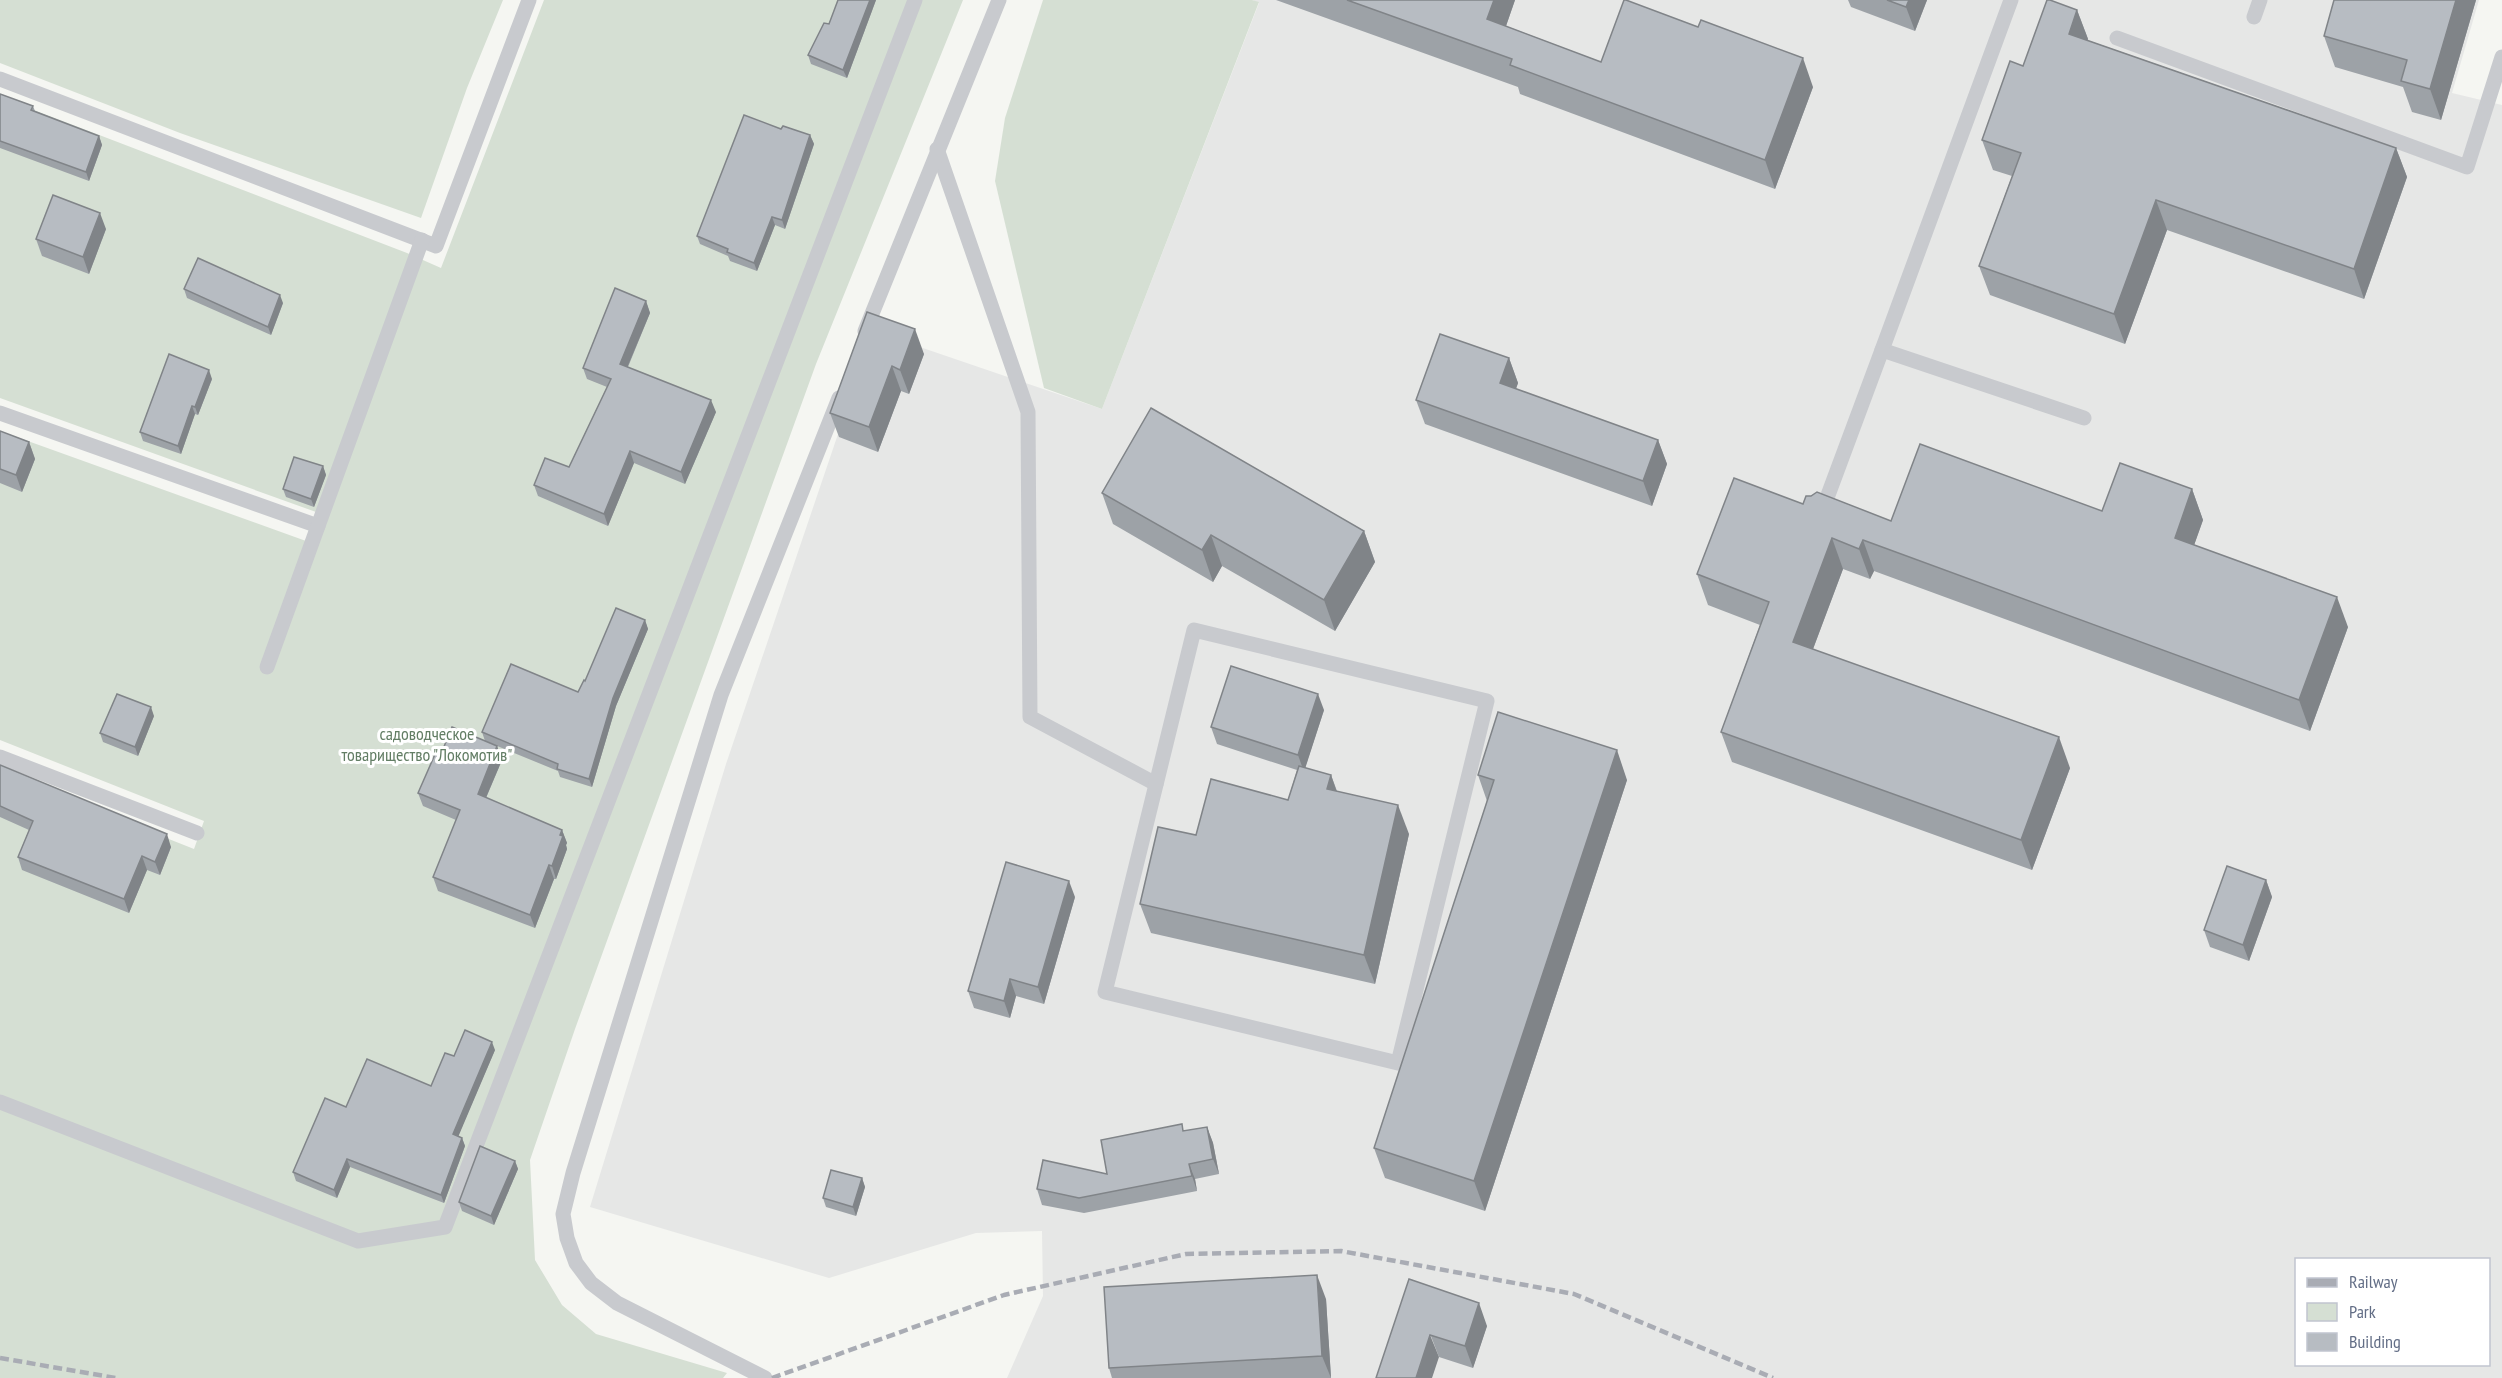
<svg xmlns="http://www.w3.org/2000/svg" width="2502" height="1378" viewBox="0 0 2502 1378" font-family="'PT Sans Narrow',sans-serif">
<rect width="100%" height="100%" fill="#f5f6f2"/>
<path fill="#e6e7e6" fill-rule="evenodd" d="M1252 0H2479L2452 93 2502 105V1378H1007L1043 1296 1042 1231 976 1233 829 1278 590 1207 726 764 873 331 1102 409 1259 3ZM2296 1260H2488V1364H2296Z"/>
<g fill="#d5dfd3">
<path d="M0 0H503L467 88 421 218 180 133 0 63Z"/>
<path d="M544 0H963L816 364 575 1029 530 1160 535 1260 562 1305 596 1334 727 1373 723 1378H0V772L194 849 204 821 0 740V431L306 541 316 512 0 398V97L407 253 441 268Z"/>
<path d="M1043 0H1252L1259 2 1102 409 1044 388 995 181 1005 118Z"/>
</g>
<g fill="none" stroke-linecap="round" stroke-linejoin="round">
<g stroke="#c8cace" stroke-width="15">
<path d="M2011 0 1882 350 2084 418"/>
<path d="M2254 17 2260 0"/>
<path d="M2117 38 2467 167 2502 57"/>
<path d="M0 79 436 246 529 0"/>
<path d="M937 149 1028 412 1030 717 1156 784"/>
<path d="M865 331 999 0"/>
<path d="M0 413 318 526 422 240"/>
<path d="M1821 514 1882 350"/>
<path d="M1194 630 1487 701 1398 1063 1105 992Z"/>
<path d="M267 667 318 526"/>
<path d="M0 757 197 833"/>
<path d="M0 1102 358 1241 445 1227 915 0"/>
<path d="M765 1378 617 1303 591 1283 576 1263 567 1238 563 1214 573 1173 721 695 839 398"/>
</g>
<g stroke="#a9acb4" stroke-width="4.5" stroke-dasharray="9 4.5" stroke-linecap="butt">
<path d="M0 1358 116 1378"/>
<path d="M772 1378 1004 1295 1186 1254 1341 1251 1574 1294 1773 1378"/>
</g>
</g>
<g fill="#9da2a7">
<path d="M838 0H876L847 78 811 64 808 55 829 24Z"/>
<path d="M1276 0H1515L1506 26 1601 62 1813 87 1775 189 1520 94 1518 87Z"/>
<path d="M1848 0H1927L1915 31 1851 7Z"/>
<path d="M2476 0 2441 120 2412 112 2403 87 2335 67 2324 36Z"/>
<path d="M2077 10 2088 39 2087 40 2396 148 2407 177 2364 299 2167 230 2125 344 1990 295 1979 266 2012 176 1993 170 1982 140 2023 66Z"/>
<path d="M0 94 33 106 35 111 99 136 102 145 89 181 0 148Z"/>
<path d="M781 129 810 135 814 144 785 229 775 225 757 271 730 261 728 256 700 244 697 236Z"/>
<path d="M106 229 89 274 42 256 36 239Z"/>
<path d="M184 289 283 303 271 335 187 298Z"/>
<path d="M646 301 650 313 628 367 716 412 685 484 634 463 608 526 538 496 534 485 569 467 607 387 587 379 583 368Z"/>
<path d="M867 312 924 354 909 394 901 391 878 452 839 437 830 413Z"/>
<path d="M1509 358 1518 383 1516 389 1658 440 1667 464 1652 506 1425 424 1416 400Z"/>
<path d="M212 379 198 415 195 414 181 454 143 441 140 432Z"/>
<path d="M0 431 29 442 35 459 22 492 0 483Z"/>
<path d="M323 466 326 475 314 507 286 497 283 489Z"/>
<path d="M2192 489 2203 520 2194 545 2348 627 2310 731 1874 571 1870 579 1843 569 1813 649 2070 768 2032 870 1732 762 1721 732 1760 625 1708 605 1697 574 1803 504 1891 521 2102 511Z"/>
<path d="M1102 493 1364 531 1375 562 1335 631 1222 566 1213 582 1113 524Z"/>
<path d="M645 620 648 629 616 706 592 787 560 777 558 771 485 741 482 732 578 692 585 681Z"/>
<path d="M1324 710 1305 768 1331 775 1337 791 1409 834 1375 984 1151 933 1140 904 1196 835 1288 800 1297 770 1217 744 1211 727Z"/>
<path d="M154 716 138 756 103 742 100 733Z"/>
<path d="M497 746 502 760 486 798 562 830 567 843 566 845 567 849 556 879H554L535 928 438 891 433 877 456 820 423 806 418 793 441 754Z"/>
<path d="M0 765 171 847 160 875 147 870 129 913 22 870 18 857 29 830 0 817Z"/>
<path d="M1478 775 1627 780 1485 1211 1385 1178 1374 1148 1487 801Z"/>
<path d="M2266 880 2272 897 2249 961 2210 947 2204 930Z"/>
<path d="M1075 897 1044 1004 1016 996 1010 1018 974 1008 968 991Z"/>
<path d="M495 1050 458 1136 462 1138 465 1146 444 1203 350 1167 337 1198 296 1181 293 1172 346 1107 431 1086 454 1056Z"/>
<path d="M1207 1127 1213 1143 1219 1174 1195 1179 1197 1191 1084 1213 1042 1205 1037 1189 1107 1174 1184 1131Z"/>
<path d="M515 1161 518 1169 494 1225 462 1211 459 1202Z"/>
<path d="M862 1178 865 1187 856 1216 826 1207 823 1198Z"/>
<path d="M1409 1279 1487 1326 1473 1368 1439 1357Z"/>
<path d="M1326 1299 1331 1378H1112L1109 1368Z"/>
</g>
<g fill="#808488">
<path d="M870 0H876L847 78 843 70Z"/>
<path d="M1494 0H1515L1498 49 1487 19Z"/>
<path d="M1909 0H1927L1915 31 1906 7Z"/>
<path d="M2456 0H2476L2441 120 2430 89Z"/>
<path d="M2077 10 2088 39 2079 63 2069 34Z"/>
<path d="M1803 58 1813 87 1775 189 1765 160Z"/>
<path d="M810 135 814 144 785 229 782 220Z"/>
<path d="M99 136 102 145 89 181 86 172Z"/>
<path d="M2396 148 2407 177 2364 299 2354 269Z"/>
<path d="M2156 200 2167 230 2125 344 2114 314Z"/>
<path d="M100 213 106 229 89 274 83 257Z"/>
<path d="M772 217 775 225 757 271 754 263Z"/>
<path d="M280 295 283 303 271 335 268 327Z"/>
<path d="M646 301 650 313 624 375 620 364Z"/>
<path d="M915 329 924 354 909 394 900 370Z"/>
<path d="M1509 358 1518 383 1509 407 1500 383Z"/>
<path d="M892 366 901 391 878 452 869 427Z"/>
<path d="M209 370 212 379 198 415 195 407Z"/>
<path d="M711 400 716 412 685 484 681 472Z"/>
<path d="M192 406 195 414 181 454 178 446Z"/>
<path d="M1658 440 1667 464 1652 506 1643 481Z"/>
<path d="M29 442 35 459 22 492 16 475Z"/>
<path d="M630 451 634 463 608 526 604 514Z"/>
<path d="M323 466 326 475 314 507 311 499Z"/>
<path d="M2192 489 2203 520 2186 568 2175 538Z"/>
<path d="M1364 531 1375 562 1335 631 1324 600Z"/>
<path d="M1211 535 1222 566 1213 582 1202 550Z"/>
<path d="M1832 538 1843 569 1804 673 1793 642Z"/>
<path d="M1863 540 1874 571 1870 579 1859 549Z"/>
<path d="M2337 597 2348 627 2310 731 2299 700Z"/>
<path d="M645 620 648 629 616 706 592 787 589 779 613 698Z"/>
<path d="M1318 694 1324 710 1304 772 1298 755Z"/>
<path d="M151 707 154 716 138 756 135 747Z"/>
<path d="M2059 737 2070 768 2032 870 2021 840Z"/>
<path d="M497 746 502 760 482 807 478 794Z"/>
<path d="M1617 750 1627 780 1485 1211 1474 1181Z"/>
<path d="M1331 775 1341 804 1327 789Z"/>
<path d="M1398 805 1409 834 1375 984 1364 955Z"/>
<path d="M562 830 567 843 566 845 567 849 556 879 552 866Z"/>
<path d="M167 834 171 847 160 875 155 862Z"/>
<path d="M142 856 147 870 129 913 124 899Z"/>
<path d="M549 865 554 879 535 928 530 915Z"/>
<path d="M2266 880 2272 897 2249 961 2243 945Z"/>
<path d="M1069 881 1075 897 1044 1004 1038 987Z"/>
<path d="M1010 979 1016 996 1010 1018 1004 1001Z"/>
<path d="M492 1042 495 1050 456 1142 453 1134Z"/>
<path d="M1207 1127 1213 1143 1219 1174 1213 1159Z"/>
<path d="M462 1138 465 1146 444 1203 441 1195Z"/>
<path d="M347 1159 350 1167 337 1198 334 1190Z"/>
<path d="M515 1161 518 1169 494 1225 491 1216Z"/>
<path d="M1189 1164 1195 1179 1197 1191 1192 1176Z"/>
<path d="M862 1178 865 1187 856 1216 853 1207Z"/>
<path d="M1317 1275 1326 1299 1331 1378 1322 1356Z"/>
<path d="M1479 1303 1487 1326 1473 1368 1465 1346Z"/>
<path d="M1430 1335 1439 1357 1432 1378H1416Z"/>
</g>
<g fill="#b7bcc2" stroke="#808488" stroke-width="1.5">
<path d="M838 0H870L843 70 808 55 824 23 829 24Z"/>
<path d="M1347 0H1494L1487 19 1601 62 1624 0H1626L1698 27 1701 20 1803 58 1765 160 1510 65 1512 59Z"/>
<path d="M1887 0H1909L1906 7Z"/>
<path d="M2047 0H2050L2077 10 2069 34 2396 148 2354 269 2156 200 2114 314 1979 266 2021 153 1982 140 2010 61 2023 66Z"/>
<path d="M2334 0H2456L2430 89 2401 81 2407 60 2324 36Z"/>
<path d="M0 94 33 106 31 110 99 136 86 172 0 141Z"/>
<path d="M744 115 781 129 783 126 810 135 782 220 772 217 754 263 727 252 728 249 697 236Z"/>
<path d="M53 195 100 213 83 257 36 239Z"/>
<path d="M198 258 280 295 268 327 184 289Z"/>
<path d="M615 288 646 301 620 364 711 400 681 472 630 451 604 514 534 485 545 458 569 467 611 379 583 368Z"/>
<path d="M867 312 915 329 900 370 892 366 869 427 830 413Z"/>
<path d="M1440 334 1509 358 1500 383 1658 440 1643 481 1416 400Z"/>
<path d="M169 354 209 370 195 407 192 406 178 446 140 432Z"/>
<path d="M1151 408 1364 531 1324 600 1211 535 1202 550 1102 493Z"/>
<path d="M0 431 29 442 16 475 0 469Z"/>
<path d="M1920 444 2102 511 2120 463 2192 489 2175 538 2337 597 2299 700 1863 540 1859 549 1832 538 1793 642 2059 737 2021 840 1721 732 1769 602 1697 574 1734 478 1803 504 1806 496H1811L1817 492 1891 521Z"/>
<path d="M294 457 323 466 311 499 283 489Z"/>
<path d="M616 608 645 620 613 698 589 779 557 769 558 764 482 732 511 664 578 692 584 680 585 681Z"/>
<path d="M1231 666 1318 694 1298 755 1211 727Z"/>
<path d="M117 694 151 707 135 747 100 733Z"/>
<path d="M1498 712 1617 750 1474 1181 1374 1148 1494 780 1478 775Z"/>
<path d="M452 727 497 746 478 794 562 830 560 835 563 836 552 866 549 865 530 915 433 877 460 810 418 793 436 752 441 754Z"/>
<path d="M0 765 167 834 155 862 142 856 124 899 18 857 33 821 0 806Z"/>
<path d="M1299 766 1331 775 1327 789 1398 805 1364 955 1140 904 1158 827 1196 835 1211 779 1288 800Z"/>
<path d="M1006 862 1069 881 1038 987 1010 979 1004 1001 968 991Z"/>
<path d="M2227 866 2266 880 2243 945 2204 930Z"/>
<path d="M465 1030 492 1042 453 1134 462 1138 441 1195 347 1159 334 1190 293 1172 325 1098 346 1107 367 1059 431 1086 445 1053 454 1056Z"/>
<path d="M1182 1124 1183 1131 1207 1127 1213 1159 1189 1164 1192 1176 1079 1198 1037 1189 1043 1160 1107 1174 1101 1140Z"/>
<path d="M480 1146 515 1161 491 1216 459 1202Z"/>
<path d="M831 1170 862 1178 853 1207 823 1198Z"/>
<path d="M1317 1275 1322 1356 1109 1368 1104 1287Z"/>
<path d="M1409 1279 1479 1303 1465 1346 1430 1335 1416 1378H1376Z"/>
</g>
<g text-anchor="middle" dominant-baseline="central" stroke-width="6" stroke-linejoin="round" paint-order="stroke">
<g font-size="18" fill="#627d64" stroke="#fff">
<text x="427" y="733">садоводческое<tspan x="427" dy="21">товарищество "Локомотив"</tspan></text>
</g>
</g>
<rect x="2295" y="1258" width="195" height="108" fill="#ffffff" stroke="#c1c5cf" stroke-width="1.5"/>
<rect x="2307" y="1278" width="30" height="9" fill="#a9acb4" stroke="#c1c5cf" stroke-width="1.5"/>
<text x="2349" y="1288" font-size="18" fill="#636e86">Railway</text>
<rect x="2307" y="1303" width="30" height="18" fill="#d5dfd3" stroke="#c1c5cf" stroke-width="1.5"/>
<text x="2349" y="1318" font-size="18" fill="#636e86">Park</text>
<rect x="2307" y="1333" width="30" height="18" fill="#b7bcc2" stroke="#c1c5cf" stroke-width="1.5"/>
<text x="2349" y="1348" font-size="18" fill="#636e86">Building</text>
</svg>
